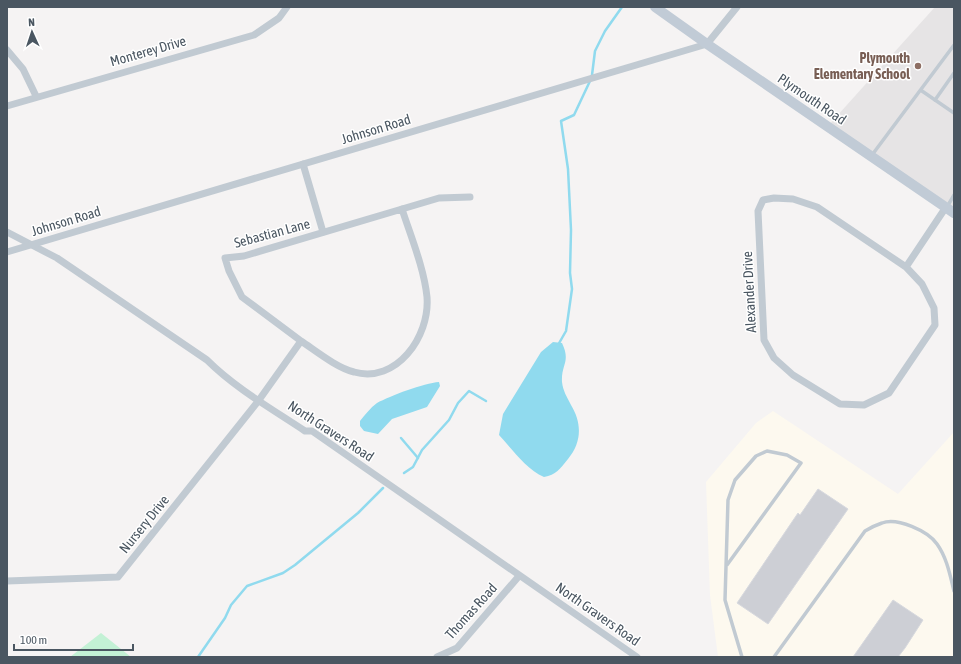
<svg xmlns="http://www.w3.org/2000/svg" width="961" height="664" viewBox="0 0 961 664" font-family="'Asap Condensed',sans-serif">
<rect width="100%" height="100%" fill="#f5f3f3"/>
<path fill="#fdf9ef" d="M773 411 898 494 954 432V657H718L710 595 706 482 756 423Z"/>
<path fill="#e6e4e5" d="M935 7H954V213L828 126Z"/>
<path fill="#c3f1d5" d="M101 633 131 657H70Z"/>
<g fill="#90daee">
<path d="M553 342 562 343C571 362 561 364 562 382 563 391 567 397 571 405 582 423 582 442 568 459 560 469 556 475 544 477 526 469 512 449 499 435L503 414 541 352Z"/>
<path d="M439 382 440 386 427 407 392 419 378 434 364 431 360 426V421C365 415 370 408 377 403 390 396 424 383 439 382Z"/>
</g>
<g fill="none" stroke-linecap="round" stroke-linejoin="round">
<g stroke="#90daee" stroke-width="2.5">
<path d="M592 75 595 51 605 31 622 7"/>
<path d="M558 345 566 331 572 289 570 273 571 230 568 169 561 121 574 115 590 81"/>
<path d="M401 438 418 458"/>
<path d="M404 473 413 467 422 450 449 420 458 403 469 391 486 401"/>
<path d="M198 657 225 618 231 605 247 586 283 573 295 565 358 513 383 488"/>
</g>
</g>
<g fill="#cdcfd5" stroke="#d7d9de">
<path d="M818 489 848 509 768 624 737 603 798 513 800 515Z"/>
<path d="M893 600 923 620 905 648 898 657H853Z"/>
</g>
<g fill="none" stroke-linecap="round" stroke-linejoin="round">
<g stroke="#c1cad2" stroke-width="3.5">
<path d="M922 91 954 113"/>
<path d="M935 100 954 73"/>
<path d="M872 155 954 45"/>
<path d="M947 207 954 195"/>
<path d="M727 565 801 463 787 455 767 451 756 456 735 480 728 500 725 600 742 657"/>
<path d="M774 657 865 531C870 528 876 525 882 523 897 517 928 531 937 544 947 558 950 575 954 591"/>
</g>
<g stroke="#c1cad2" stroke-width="7">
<path d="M7 50 23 69 36 96"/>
<path d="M7 106 254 35 279 18 287 7"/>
<path d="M303 164 323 232"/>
<path d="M402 209 439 198 470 197"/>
<path d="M7 232 57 258 207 360C235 388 272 409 305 431H312L637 657"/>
<path d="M7 252 707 44 737 7"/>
<path d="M906 267 922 284 934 308 935 325 889 393 864 405 840 404 793 375 774 358 764 340 758 211 763 200 774 198 793 199 817 207 906 267 946 207"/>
<path d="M7 581 118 577 259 400 301 341C316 351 337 368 354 372 396 384 430 337 427 297 424 268 411 237 402 209L244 256 225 258 229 271 242 297 301 341"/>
<path d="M437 657 457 648 519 576"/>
</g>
<path stroke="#c1cbd6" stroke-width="10" d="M655 7 707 44 954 213"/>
</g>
<circle fill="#8d6e63" stroke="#fff" stroke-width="1.5" cx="918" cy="66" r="4"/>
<g text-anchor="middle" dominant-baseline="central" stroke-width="3" stroke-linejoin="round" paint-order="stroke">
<g font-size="14" fill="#4a5661" stroke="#fff">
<text transform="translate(148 51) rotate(-16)">Monterey Drive</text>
<text transform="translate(812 99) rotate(34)">Plymouth Road</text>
<text transform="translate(376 129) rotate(-17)">Johnson Road</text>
<text transform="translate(66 221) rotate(-17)">Johnson Road</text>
<text transform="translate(272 233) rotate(-15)">Sebastian Lane</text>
<text transform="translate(749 292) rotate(-93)">Alexander Drive</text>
<text transform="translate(331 431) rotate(33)">North Gravers Road</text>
<text transform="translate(144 524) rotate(-51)">Nursery Drive</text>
<text transform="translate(471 611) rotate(-48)">Thomas Road</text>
<text transform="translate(598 614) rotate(35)">North Gravers Road</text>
</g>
<g font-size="14" font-weight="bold" fill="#785e54" stroke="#fff" text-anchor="end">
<text x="910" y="58">Plymouth<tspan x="910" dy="16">Elementary School</tspan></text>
</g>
</g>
<rect width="961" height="664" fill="none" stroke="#4a5661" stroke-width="16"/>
<g transform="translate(32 32) rotate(357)" stroke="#ffffff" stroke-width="3" paint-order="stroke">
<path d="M0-3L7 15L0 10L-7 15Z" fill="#4a5661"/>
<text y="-6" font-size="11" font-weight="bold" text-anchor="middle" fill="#4a5661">N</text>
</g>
<path d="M14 644v6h119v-6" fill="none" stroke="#4a5661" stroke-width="2"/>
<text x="20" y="644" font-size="12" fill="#4a5661" stroke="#ffffff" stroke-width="3" paint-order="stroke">100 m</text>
</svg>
